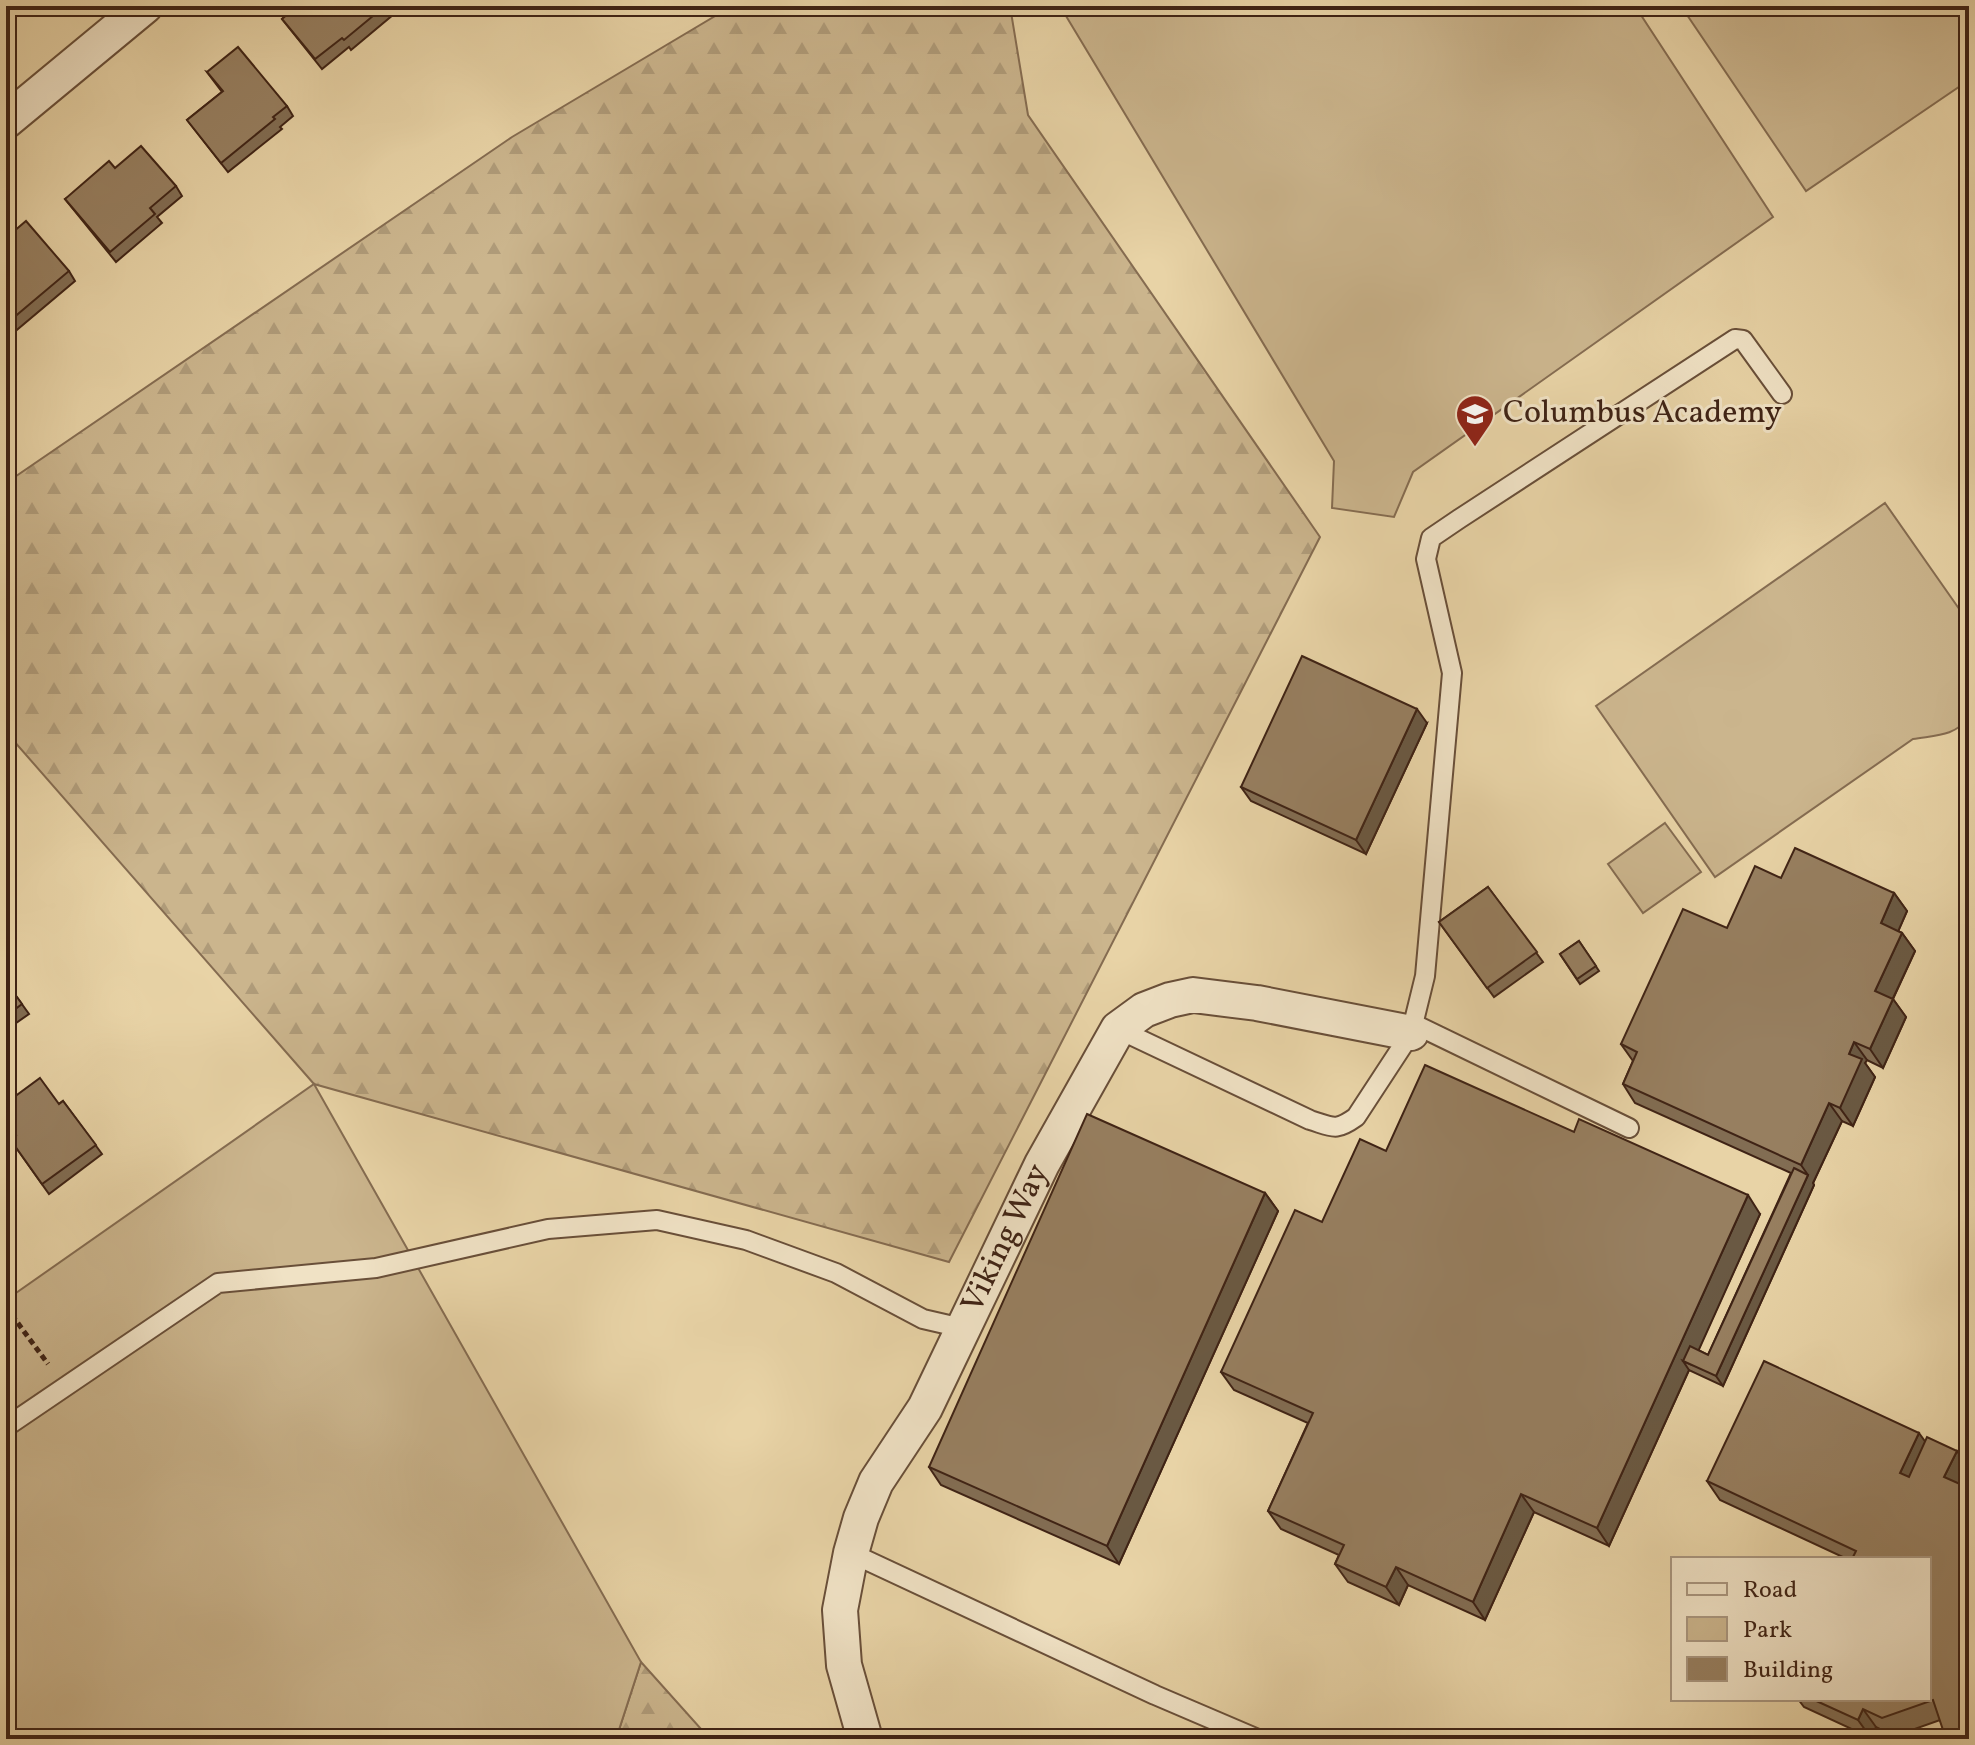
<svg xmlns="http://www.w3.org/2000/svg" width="1975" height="1745" viewBox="0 0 1975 1745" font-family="Vollkorn,serif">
<defs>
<pattern id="forest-firs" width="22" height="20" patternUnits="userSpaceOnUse" patternTransform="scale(2)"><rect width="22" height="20" fill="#cbb58d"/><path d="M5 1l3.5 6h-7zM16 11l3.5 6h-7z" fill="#af9b79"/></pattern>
</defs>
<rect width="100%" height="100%" fill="#e8d3a6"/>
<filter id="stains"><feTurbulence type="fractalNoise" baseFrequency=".0025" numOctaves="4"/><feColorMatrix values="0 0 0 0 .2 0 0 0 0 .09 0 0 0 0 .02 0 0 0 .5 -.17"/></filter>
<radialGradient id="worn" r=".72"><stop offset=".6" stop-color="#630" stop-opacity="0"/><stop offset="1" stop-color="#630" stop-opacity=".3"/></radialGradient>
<g fill="url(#forest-firs)" stroke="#856c51" stroke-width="2">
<path d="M732 6H1010L1028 115 1320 537 949 1262 314 1084 6 732V483L512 137Z"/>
<path d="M641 1662 710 1739H616Z"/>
</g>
<g fill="#cbb58d" stroke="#856c51" stroke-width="2">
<path d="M1060 6H1635L1773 217 1413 472 1394 517 1332 508 1334 461Z"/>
<path d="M1681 6H1969V80L1806 191Z"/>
<path d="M1885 503 1969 623V717C1954 737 1936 735 1913 739L1715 877 1596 706Z"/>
<path d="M1665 823 1701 872 1643 913 1608 864Z"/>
<path d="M314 1084 641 1662 616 1739H6V1300Z"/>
</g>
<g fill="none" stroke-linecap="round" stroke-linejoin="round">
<defs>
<g id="lane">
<path d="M1414 1024 1629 1128"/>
<path d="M1118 1029 1310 1120C1333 1127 1335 1132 1356 1117L1411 1033 1425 976 1452 673 1426 559 1431 538 1459 519 1735 339 1743 340 1782 394"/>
<path d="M6 1427 218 1283 376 1268 548 1229 657 1220 746 1240 836 1273 923 1319 962 1328"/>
<path d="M851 1553 1155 1695 1258 1739"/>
</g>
<g id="street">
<path d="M6 121 145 6"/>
<path id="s1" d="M865 1739 844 1665 840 1610 851 1553 861 1518 876 1482 925 1408 1042 1164 1118 1029 1144 1010 1170 1000 1193 995 1257 1003 1411 1033"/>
</g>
</defs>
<use href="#lane" stroke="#694f39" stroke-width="22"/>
<use href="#street" stroke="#694f39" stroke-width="38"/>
<path stroke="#3f2315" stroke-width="5" stroke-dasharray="6 4" stroke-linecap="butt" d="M6 1307 48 1364"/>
<use href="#lane" stroke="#f0e2c5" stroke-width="18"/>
<use href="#street" stroke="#f0e2c5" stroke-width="34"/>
</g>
<g fill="#826d53" stroke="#3f2315" stroke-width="2">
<path d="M297 6H388L394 14 351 50 349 47 322 69 282 19Z"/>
<path d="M207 72 287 106 293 116 280 127 282 129 228 172 187 120 222 92Z"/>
<path d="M115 168 176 186 182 196 157 217 162 223 116 262 65 199Z"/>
<path d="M6 238 69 271 75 281 6 339Z"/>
<path d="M1427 723 1366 854 1251 801 1241 787Z"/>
<path d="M1781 878 1894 893 1907 911 1898 931 1902 933 1915 951 1893 999 1906 1017 1883 1068 1867 1060 1865 1063 1875 1077 1853 1126 1842 1121 1813 1183 1814 1185 1723 1386 1689 1370 1609 1546 1534 1512 1485 1620 1408 1585 1399 1605 1348 1582 1335 1564 1339 1555 1281 1529 1268 1511 1308 1423 1234 1390 1221 1372 1322 1222 1386 1151 1574 1132 1760 1214 1698 1350 1708 1355 1791 1173 1635 1103 1623 1084 1633 1061 1621 1044 1727 928Z"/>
<path d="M1488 887 1543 962 1494 997 1439 922Z"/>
<path d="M1579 941 1599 971 1580 984 1560 954Z"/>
<path d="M6 982 29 1014 6 1030Z"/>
<path d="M63 1101 102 1154 49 1194 10 1139Z"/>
<path d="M1265 1193 1278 1211 1119 1564 941 1485 929 1467Z"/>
<path d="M1925 1441 1969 1469 1962 1485 1969 1739H1948L1940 1720 1895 1736 1876 1727 1871 1738 1804 1707 1798 1699H1929V1559H1847L1720 1500 1707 1481Z"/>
</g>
<g fill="#6a5943" stroke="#3f2315" stroke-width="2">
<path d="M1417 709 1427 723 1366 854 1356 840Z"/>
<path d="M1894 893 1907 911 1894 941 1881 923Z"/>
<path d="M1902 933 1915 951 1888 1009 1875 991Z"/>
<path d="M1893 999 1906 1017 1883 1068 1870 1049Z"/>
<path d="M1854 1042 1867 1060 1865 1063 1875 1077 1853 1126 1840 1108 1849 1054Z"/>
<path d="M1829 1103 1842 1121 1813 1183 1814 1185 1723 1386 1716 1376 1808 1175 1801 1165Z"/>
<path d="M1265 1193 1278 1211 1119 1564 1107 1546Z"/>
<path d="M1748 1195 1760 1214 1692 1365 1683 1361 1689 1370 1609 1546 1597 1528Z"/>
<path d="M1919 1433 1932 1451 1913 1491 1900 1473Z"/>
<path d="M1957 1451 1969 1469 1957 1495 1944 1477Z"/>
<path d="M1521 1494 1534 1512 1485 1620 1473 1602Z"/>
<path d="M1396 1567 1408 1585 1399 1605 1386 1587Z"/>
<path d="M1863 1709 1876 1727 1871 1738 1858 1720Z"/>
</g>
<g fill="#977f60" stroke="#3f2315" stroke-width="2">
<path d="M297 6H385L344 40 342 38 315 59 282 19Z"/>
<path d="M238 47 287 106 273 117 275 119 221 163 187 120 223 91 207 72Z"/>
<path d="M141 146 176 186 150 208 155 214 110 252 65 199 109 161 115 168Z"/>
<path d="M26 221 69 271 6 324V238Z"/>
<path d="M1302 656 1417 709 1356 840 1241 787Z"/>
<path d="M1795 848 1894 893 1881 923 1902 933 1875 991 1893 999 1870 1049 1854 1042 1849 1054 1862 1059 1840 1108 1829 1103 1801 1165 1623 1084 1637 1052 1621 1044 1683 909 1727 928 1755 866 1781 878Z"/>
<path d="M1488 887 1537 952 1487 988 1439 922Z"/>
<path d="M1579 941 1596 966 1577 979 1560 954Z"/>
<path d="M6 982 22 1004 6 1016Z"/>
<path d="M1425 1065 1574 1132 1579 1119 1748 1195 1597 1528 1521 1494 1473 1602 1396 1567 1386 1587 1335 1564 1344 1545 1268 1511 1313 1413 1221 1372 1295 1210 1322 1222 1360 1139 1386 1151Z"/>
<path d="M40 1078 59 1104 63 1101 96 1145 42 1184 10 1139 16 1135 6 1121V1103Z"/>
<path d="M1087 1114 1265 1193 1107 1546 929 1467Z"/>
<path d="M1794 1168 1808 1175 1716 1376 1683 1361 1690 1346 1708 1355Z"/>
<path d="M1969 1339V1352L1964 1350Z"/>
<path d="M1764 1361 1919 1433 1900 1473 1909 1477 1927 1437 1957 1451 1944 1477 1969 1488V1739H1956L1954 1733 1945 1736 1933 1700 1882 1718 1863 1709 1858 1720 1812 1699H1929V1559H1852L1856 1551 1707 1481Z"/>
</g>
<defs>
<symbol id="school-pin" viewBox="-11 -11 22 30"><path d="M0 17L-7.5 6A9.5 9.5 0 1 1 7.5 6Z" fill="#8f2418" stroke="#f0e2c5"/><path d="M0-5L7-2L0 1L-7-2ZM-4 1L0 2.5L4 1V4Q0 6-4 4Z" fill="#fff"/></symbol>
</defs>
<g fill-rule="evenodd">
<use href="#school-pin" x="1453" y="392" width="44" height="60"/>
</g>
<g text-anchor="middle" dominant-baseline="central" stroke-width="6" stroke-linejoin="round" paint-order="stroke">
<g font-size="32" fill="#3f2315" stroke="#f0e2c5" text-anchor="start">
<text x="1503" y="414">Columbus Academy</text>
</g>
<g font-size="32" fill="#3f2315" stroke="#f0e2c5">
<text stroke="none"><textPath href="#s1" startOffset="542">Viking Way</textPath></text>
</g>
</g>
<rect width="1975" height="1745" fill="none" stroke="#e8d3a6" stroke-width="32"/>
<rect x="8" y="8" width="1959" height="1729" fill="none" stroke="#3f2315" stroke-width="4"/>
<rect x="16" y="16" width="1943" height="1713" fill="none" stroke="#3f2315" stroke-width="2"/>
<rect x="1671" y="1557" width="260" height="144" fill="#f0e2c5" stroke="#a9967f" stroke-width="2"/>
<rect x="1687" y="1583" width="40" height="12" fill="#f0e2c5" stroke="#a9967f" stroke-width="2"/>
<text x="1743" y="1597" font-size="24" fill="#3f2315">Road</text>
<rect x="1687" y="1617" width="40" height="24" fill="#cbb58d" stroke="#a9967f" stroke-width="2"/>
<text x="1743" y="1637" font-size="24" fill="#3f2315">Park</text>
<rect x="1687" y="1657" width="40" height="24" fill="#977f60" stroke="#a9967f" stroke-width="2"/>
<text x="1743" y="1677" font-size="24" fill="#3f2315">Building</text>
<rect width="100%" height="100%" filter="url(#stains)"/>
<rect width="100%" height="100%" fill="url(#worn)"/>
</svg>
